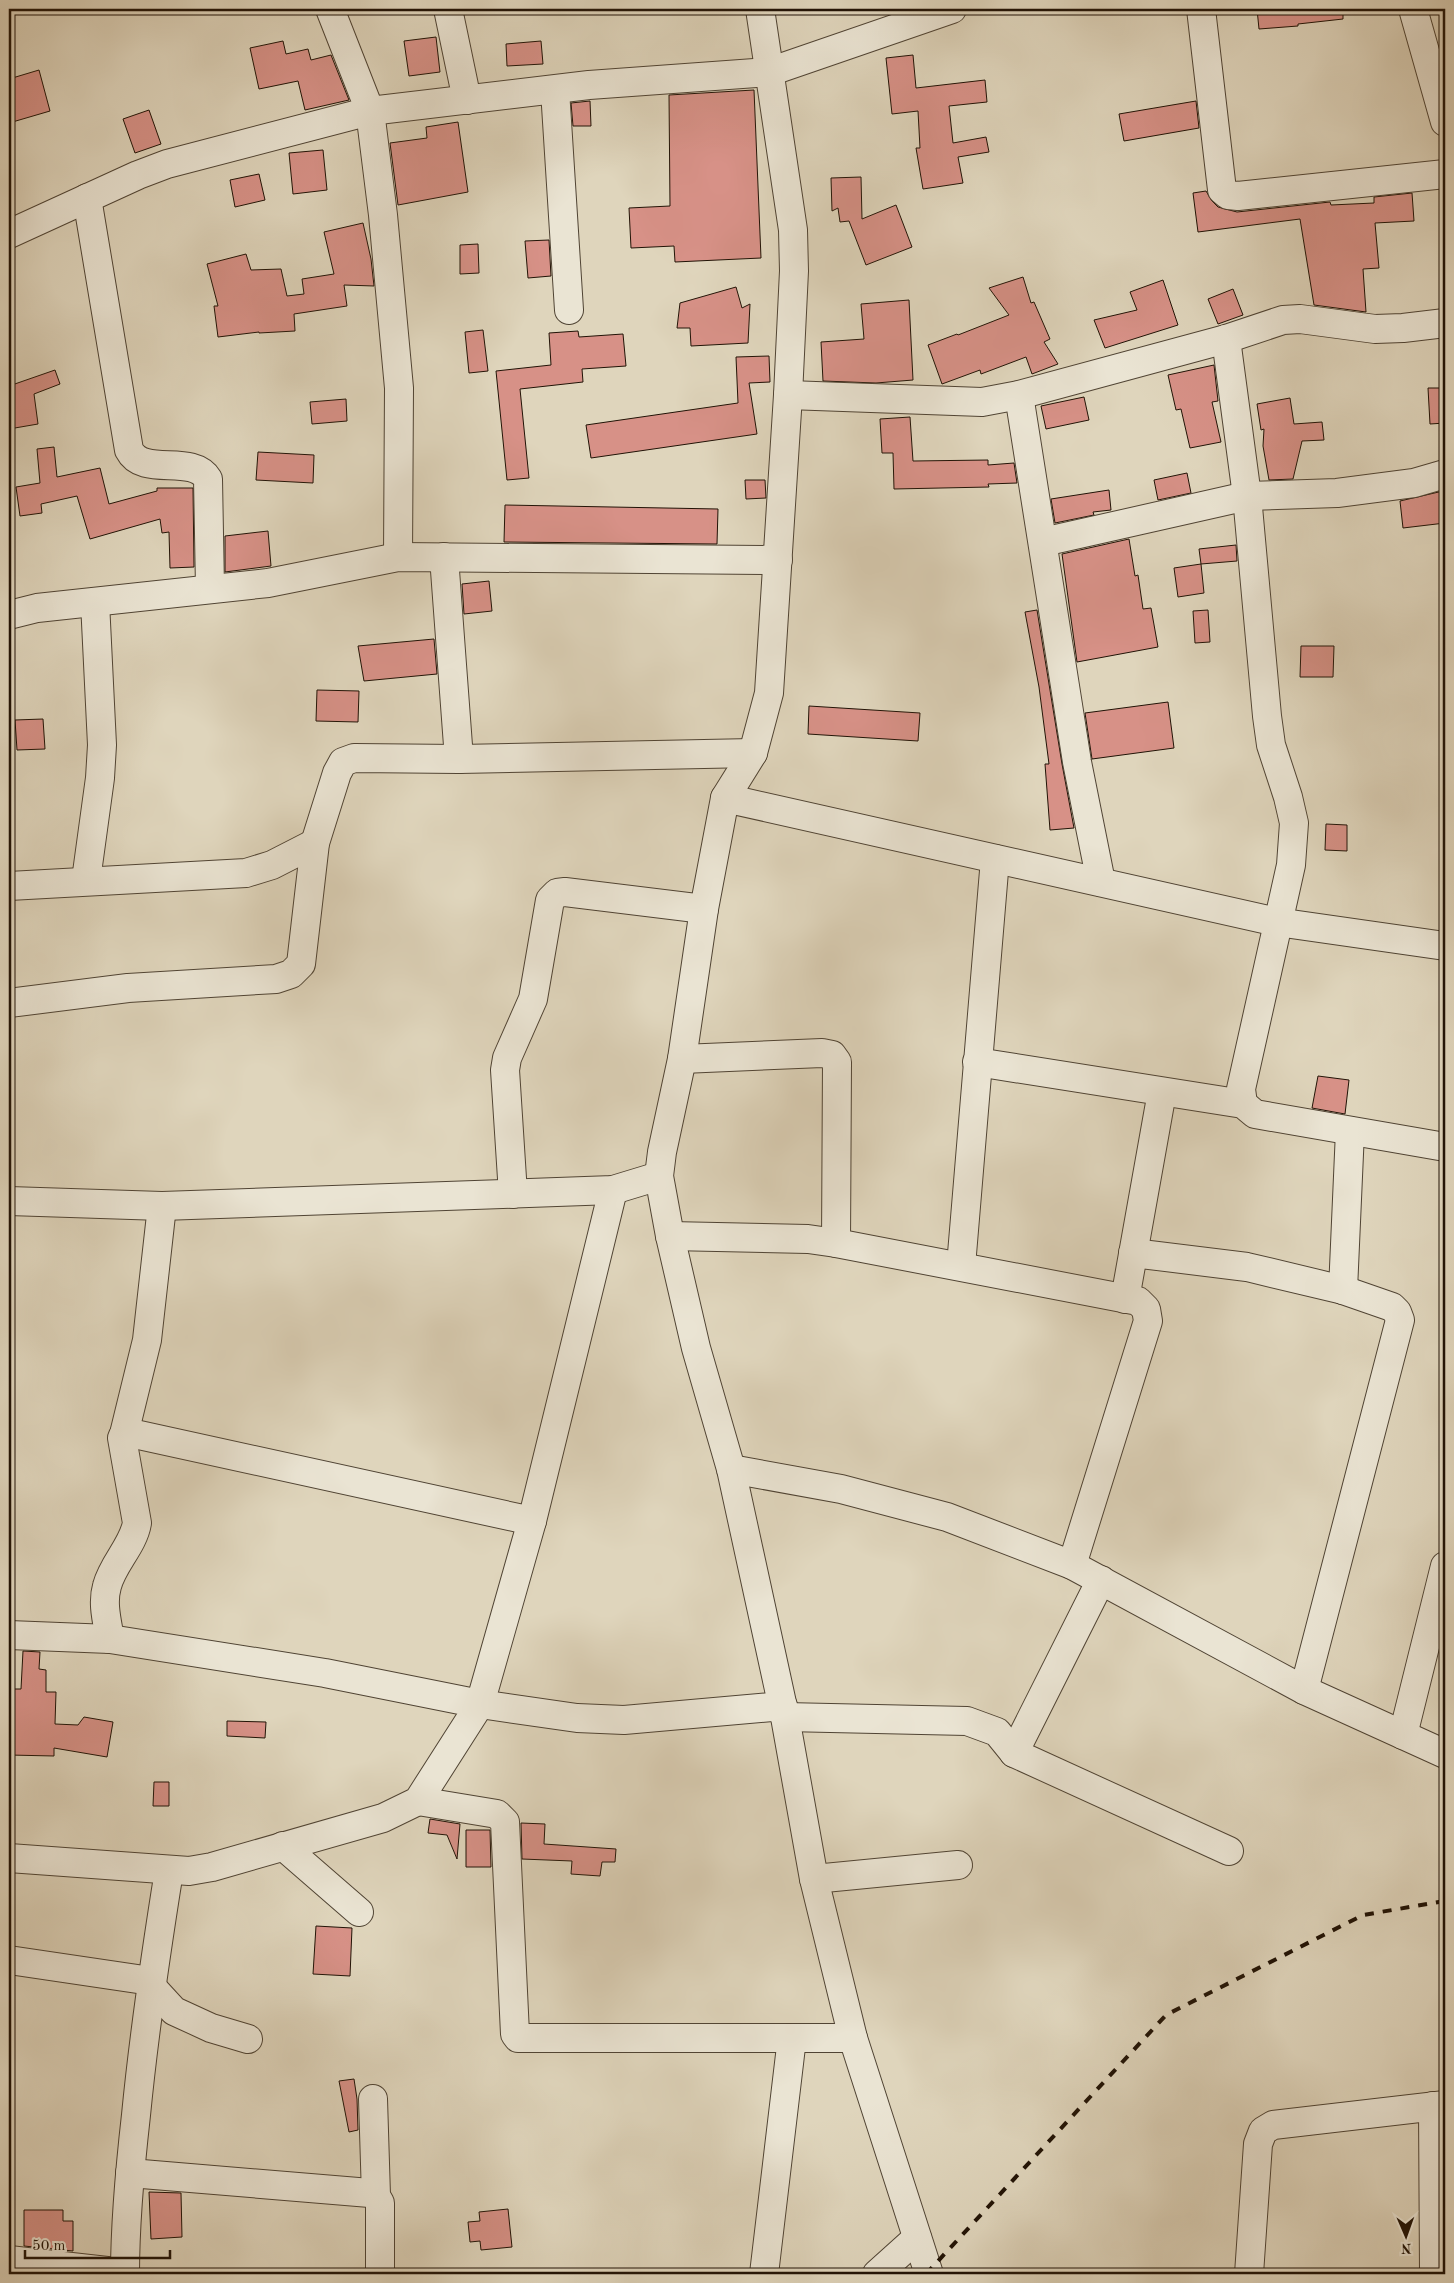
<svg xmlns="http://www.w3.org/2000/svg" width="1454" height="2283" viewBox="0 0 1454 2283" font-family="'Old Standard TT',serif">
<rect width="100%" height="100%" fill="#dfd5bc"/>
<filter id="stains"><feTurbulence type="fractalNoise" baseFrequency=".004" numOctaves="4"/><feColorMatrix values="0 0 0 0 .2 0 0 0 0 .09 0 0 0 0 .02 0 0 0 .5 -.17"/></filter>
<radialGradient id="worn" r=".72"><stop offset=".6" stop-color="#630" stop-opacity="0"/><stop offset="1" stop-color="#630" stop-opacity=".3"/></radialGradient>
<g fill="#d79187" stroke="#211306">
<path d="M1257 9H1343V19L1298 24V26L1259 29Z"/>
<path d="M436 37 440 72 409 76 404 41Z"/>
<path d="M283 41 286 54 308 49 311 60 331 55 349 100 305 110 298 81 259 89 250 48Z"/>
<path d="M541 41 543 64 507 66 506 44Z"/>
<path d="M913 55 916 88 985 80 987 102 949 106 953 143 986 137 989 152 958 157 963 183 923 189 916 148H920L918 111 892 114 886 58Z"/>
<path d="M39 70 50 111 9 123V79Z"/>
<path d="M754 90 761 258 675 262 674 246 631 248 629 208 670 206 669 95Z"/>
<path d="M590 101 591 126H573L571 103Z"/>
<path d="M1196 101 1199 128 1124 141 1119 114Z"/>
<path d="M149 110 161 144 135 153 123 119Z"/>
<path d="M458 122 468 192 398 205 390 143 427 138 426 127Z"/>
<path d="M323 150 327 190 293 194 289 153Z"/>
<path d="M259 174 265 200 235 207 230 180Z"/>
<path d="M861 177 862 219 896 205 912 247 866 265 849 221 840 222 838 208 832 211 831 178Z"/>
<path d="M1206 191 1212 201 1218 207 1237 212 1330 202 1331 205 1374 203V197L1412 193 1414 221 1375 223 1379 268 1363 269 1366 312 1314 305 1300 219 1198 232 1193 193Z"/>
<path d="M363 223 371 259 374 286 344 285 347 306 294 314 295 331 259 333V332L218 337 214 306H218L207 264 246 254 251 270 281 269 287 296 304 294 302 279 334 274 324 232Z"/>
<path d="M549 240 551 276 528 278 525 241Z"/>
<path d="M478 244 479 273 460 274V245Z"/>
<path d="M1023 277 1031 303 1034 302 1050 339 1044 342 1058 364 1032 374 1026 357 981 374 980 370 942 384 928 345 957 334 958 335 1009 315 989 288Z"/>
<path d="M1163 280 1178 325 1105 348 1094 320 1137 310 1130 292Z"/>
<path d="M736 287 742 308 750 304 748 343 691 346 690 328H677L680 303Z"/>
<path d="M1233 289 1243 315 1218 324 1208 299Z"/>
<path d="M909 300 913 380 876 383 823 381 821 342 864 339 861 304Z"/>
<path d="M483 330 488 371 469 373 465 332Z"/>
<path d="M578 331 579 337 623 334 626 366 582 369 583 382 520 389 529 478 507 480 496 371 551 365 549 333Z"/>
<path d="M769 356 770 382 749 383 757 434 591 458 586 425 738 403 736 357Z"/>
<path d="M1214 365 1218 401 1212 402 1221 442 1190 448 1181 409 1176 410 1168 375Z"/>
<path d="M55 370 60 384 34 394 38 424 9 429V386Z"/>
<path d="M1428 388H1445V423L1430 424Z"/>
<path d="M1084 397 1089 420 1046 429 1041 406Z"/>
<path d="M1290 398 1294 424 1322 422 1324 440 1302 441 1293 479 1269 480 1263 446 1264 429 1261 430 1257 404Z"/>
<path d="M346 399 347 421 312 424 310 402Z"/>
<path d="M910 417 913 461 988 460V465L1014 463 1017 483 988 484 989 487 894 489 893 453H882L880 419Z"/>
<path d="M54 447 57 477 100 468 109 504 157 491V488H193L194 567 170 568 169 532 162 533 160 519 90 539 77 496 41 504 42 513 20 516 16 487 40 483 37 449Z"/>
<path d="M258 452 314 455 313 483 256 480Z"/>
<path d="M1187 473 1191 493 1158 500 1154 480Z"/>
<path d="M745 480H765L766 498 746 499Z"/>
<path d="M1109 490 1111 510 1093 512 1094 515 1055 523 1051 499Z"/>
<path d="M1443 491 1445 523 1403 528 1400 501Z"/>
<path d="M505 505 718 509 717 544 504 542Z"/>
<path d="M268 531 271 566 225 572V536Z"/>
<path d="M1129 539 1135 576 1138 575 1143 609 1151 608 1158 647 1077 662 1062 554Z"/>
<path d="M1236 545 1237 561 1201 564 1199 549Z"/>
<path d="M1201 564 1204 593 1178 597 1174 568Z"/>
<path d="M489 581 492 611 464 614 462 584Z"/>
<path d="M1037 610 1062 764 1074 828 1050 830 1045 764H1049L1039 687 1025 612Z"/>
<path d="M1208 610 1210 642 1195 643 1193 611Z"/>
<path d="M434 639 437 674 364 681 358 646Z"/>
<path d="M1301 646H1334L1333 677H1300Z"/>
<path d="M317 690 359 691 358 722 316 721Z"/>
<path d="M1168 702 1174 748 1092 759 1085 713Z"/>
<path d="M809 706 920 713 918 741 808 734Z"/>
<path d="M43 719 45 749 17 750 15 720Z"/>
<path d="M1326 824 1347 825V851L1325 850Z"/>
<path d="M1318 1076 1349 1080 1345 1114 1312 1108Z"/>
<path d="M23 1651 40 1652 39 1669 46 1670V1692H56L55 1724 78 1725 84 1717 113 1722 107 1757 54 1748V1756L9 1755V1731H12L13 1689H21Z"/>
<path d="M227 1721 266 1722 265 1738 227 1736Z"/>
<path d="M154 1782H169V1806H153Z"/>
<path d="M430 1819 460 1824 457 1859 447 1835 428 1833Z"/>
<path d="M521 1823 545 1824 544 1844 616 1849 615 1862H602L600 1876 571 1874 572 1861 522 1859Z"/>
<path d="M466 1830H490L491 1867H466Z"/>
<path d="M316 1926 352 1928 350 1976 313 1974Z"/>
<path d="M354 2079 357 2099 358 2130 349 2132 339 2081Z"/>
<path d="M149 2192 181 2193 182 2237 151 2239Z"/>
<path d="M508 2209 512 2247 481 2250 480 2241 470 2242 468 2222 480 2221 479 2212Z"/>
<path d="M24 2210H63V2221H73V2251L24 2246Z"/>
</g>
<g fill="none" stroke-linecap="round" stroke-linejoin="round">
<defs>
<g id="minor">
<path d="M330 9 370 111 383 215 399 388 398 557"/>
<path d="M448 9 467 100"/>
<path d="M760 9 793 230 794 271 788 395 769 693 753 753 725 798 704 909 682 1059 662 1152 659 1176 670 1236 696 1348 731 1469 785 1717 814 1879 853 2038 929 2274"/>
<path d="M1201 9 1222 190 1228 195 1238 196 1445 174"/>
<path d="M1413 9 1445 122"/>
<path d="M555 90 569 310"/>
<path d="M87 198 129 450C143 478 192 453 208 479L210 588"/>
<path d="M9 234 138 175 167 164 370 111 589 85 769 72 952 9"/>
<path d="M1226 339 1247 496 1267 716 1271 745 1288 797 1294 823 1291 865 1241 1089 1243 1104"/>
<path d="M788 395 982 402 1019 395 1226 339 1283 320 1300 319 1375 329 1403 328 1445 323"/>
<path d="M1019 395 1077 762 1101 882"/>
<path d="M1043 542 1247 496 1337 493 1414 483 1445 474"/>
<path d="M444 557 459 759"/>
<path d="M9 615 37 608 268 583 398 557 778 560"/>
<path d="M725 798 1277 922 1445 946"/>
<path d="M86 880 100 778 102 745 95 602"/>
<path d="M9 886 246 873 272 865 315 843"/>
<path d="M9 1003 128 988 276 979 291 974 301 964 315 843 337 773 343 762 354 758 459 759 753 753"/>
<path d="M682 1059 822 1053 832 1055 837 1062 836 1243"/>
<path d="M977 1062 1243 1104 1255 1114 1445 1147"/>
<path d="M513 1194 505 1070 507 1058 533 999 550 900 557 893 565 892 704 909"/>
<path d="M9 1201 162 1206 613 1190 659 1176"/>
<path d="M670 1236 808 1239 836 1243 1138 1301 1146 1309 1148 1321 1072 1565"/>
<path d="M1133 1253 1247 1267 1343 1290 1392 1307 1397 1312 1400 1320 1304 1690"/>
<path d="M961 1266 995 859"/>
<path d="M1343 1290 1350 1131"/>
<path d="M1125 1299 1162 1092"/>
<path d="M124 1434 130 1433 532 1521"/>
<path d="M731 1469 841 1489 947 1517 1072 1565 1304 1690 1445 1754"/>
<path d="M1101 1580 1014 1753 1229 1851"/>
<path d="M9 1635 110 1639 325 1673 480 1704 577 1718 624 1720 783 1706"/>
<path d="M110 1639C107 1621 102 1603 107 1586 113 1563 133 1546 137 1523L122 1438 124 1434 147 1340 162 1206"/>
<path d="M785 1717 967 1721 997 1732 1014 1753"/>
<path d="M1403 1735 1445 1566"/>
<path d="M418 1801 497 1814 505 1822 515 2034 518 2038H853"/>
<path d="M283 1846 359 1912"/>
<path d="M9 1858 189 1871 212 1867 383 1818 418 1801 480 1704 532 1521 613 1190"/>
<path d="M814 1879 958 1865"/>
<path d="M9 1960 151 1981"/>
<path d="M151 1986 174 2011 211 2028 248 2039"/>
<path d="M373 2099 376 2196 380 2203V2274"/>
<path d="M1433 2106 1434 2274"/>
<path d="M130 2173 370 2193 376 2196"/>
<path d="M9 2260 125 2273"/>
<path d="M125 2274C125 2221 130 2168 136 2115 144 2033 156 1952 169 1871"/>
<path d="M764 2274 792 2038"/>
<path d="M877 2274 917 2238"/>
<path d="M1249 2274 1258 2144 1263 2131 1273 2125 1445 2105"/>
</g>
</defs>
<use href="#minor" stroke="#504434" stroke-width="30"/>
<use href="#minor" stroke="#eae4d3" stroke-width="28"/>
<path stroke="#211306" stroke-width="4" stroke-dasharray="9 9" stroke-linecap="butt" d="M926 2274 1166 2015 1363 1915 1445 1901"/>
</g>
<rect width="1454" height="2283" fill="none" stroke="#dfd5bc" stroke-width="30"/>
<rect x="10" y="10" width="1434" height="2263" fill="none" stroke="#211306" stroke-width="2.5"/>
<rect x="15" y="15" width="1424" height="2253" fill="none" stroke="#211306"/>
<g transform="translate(1406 2236) rotate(178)" stroke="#eae4d3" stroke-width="4" paint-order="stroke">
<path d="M0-4L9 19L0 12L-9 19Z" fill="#211306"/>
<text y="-8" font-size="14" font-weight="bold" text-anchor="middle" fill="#211306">N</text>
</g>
<path d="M25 2250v8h145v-8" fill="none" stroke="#211306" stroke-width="2.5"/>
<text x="32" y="2250" font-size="15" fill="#211306" stroke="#eae4d3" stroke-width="4" paint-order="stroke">50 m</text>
<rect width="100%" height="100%" filter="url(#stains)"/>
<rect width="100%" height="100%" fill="url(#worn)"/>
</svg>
